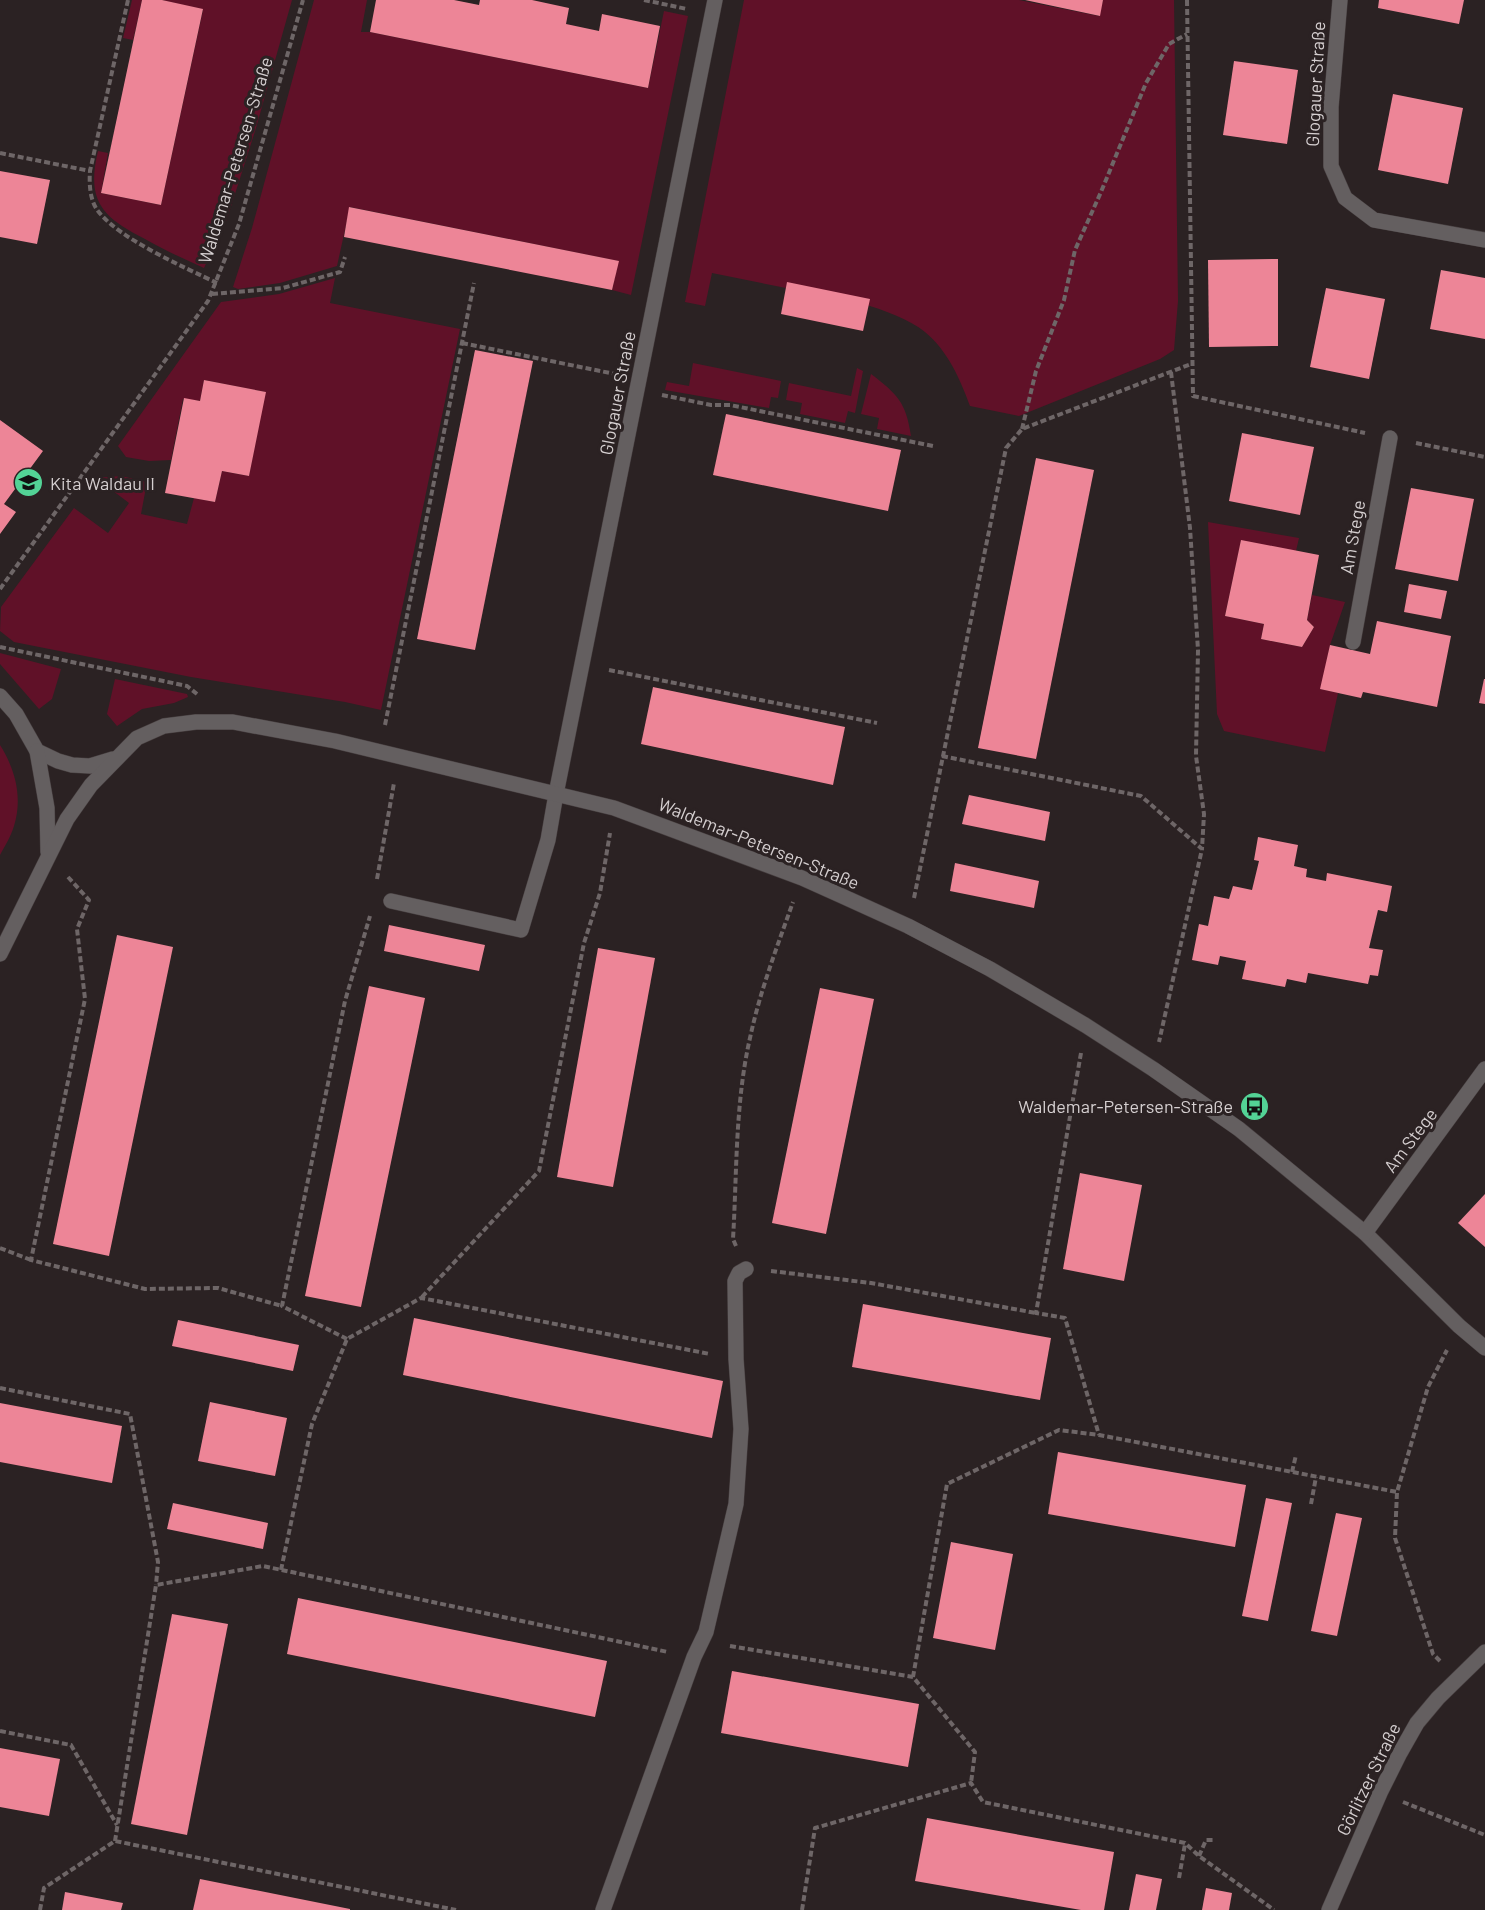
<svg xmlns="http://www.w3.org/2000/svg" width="1485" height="1910" viewBox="0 0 1485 1910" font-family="Barlow,sans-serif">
<rect width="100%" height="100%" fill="#2b2223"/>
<g fill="#601128">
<path d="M132 0H142L133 40 123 38Z"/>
<path d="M162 0H292L256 128 227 219 204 268C184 259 164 250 145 239 102 217 86 201 98 151L108 153 101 193 161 205 203 10Z"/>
<path d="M314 0H367L361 32H370L648 88 664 11 688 16 631 295 612 290 618 261 350 207 337 266 280 283 238 289 233 287 252 228Z"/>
<path d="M744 0H1019L1099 16 1103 0H1174L1178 301 1174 350 1160 359 1019 416 970 406C960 379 948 351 925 332 896 308 825 294 787 283L786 288 712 273 705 306 685 302Z"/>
<path d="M335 278 330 303 460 329 381 710 345 702 191 677 14 642 0 631 1 607 74 508 108 533 129 503 96 478 121 476 147 482 141 514 187 524 194 498 215 502 222 471 249 476 265 392 204 380 200 401 183 399 171 460 149 461 126 457 118 446 221 302 279 294Z"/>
<path d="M693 363 781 381 778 398 771 397 769 408 665 390 667 382 689 386Z"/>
<path d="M857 368 863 371 855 413 848 411 845 423 800 414 802 403 786 400 789 383 851 396Z"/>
<path d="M871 374C897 394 906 402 911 436L877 429 879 418 861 414Z"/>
<path d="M1208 522 1299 538 1296 551 1241 541 1225 616 1264 624 1261 639 1302 647 1314 627 1307 620 1312 595 1345 602 1330 645 1321 689 1338 693 1325 752 1224 731 1217 714Z"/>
<path d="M0 653 61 669 52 699 39 709 0 664Z"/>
<path d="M115 679 187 694 188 697 174 703 142 709 117 726 107 714Z"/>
<path d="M0 745C15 769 23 797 14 826 11 836 5 846 0 855Z"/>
</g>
<g fill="#ed8597">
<path d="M142 0H162L203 9 161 205 101 193Z"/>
<path d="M376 0H454L479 5 480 0H532L569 8 566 24 599 31 602 14 660 26 648 88 370 32Z"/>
<path d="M1025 0H1103L1100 16Z"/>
<path d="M1379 0H1464L1459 24 1378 8Z"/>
<path d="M1234 61 1298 70 1287 144 1223 135Z"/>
<path d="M1393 94 1463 108 1448 184 1378 170Z"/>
<path d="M0 171 50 180 37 244 0 237Z"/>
<path d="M349 207 619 261 612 290 344 237Z"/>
<path d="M1278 259V346L1209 347 1208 260Z"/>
<path d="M1441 270 1485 278V339L1430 329Z"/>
<path d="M787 282 870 299 863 331 781 314Z"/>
<path d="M1326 288 1385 299 1369 379 1310 367Z"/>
<path d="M475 350 533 361 475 650 417 639Z"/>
<path d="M204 380 266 392 249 476 222 471 215 502 165 493 184 398 200 401Z"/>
<path d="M726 414 901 450 888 511 713 475Z"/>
<path d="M0 420 43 451 4 504 16 512 0 534Z"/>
<path d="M1242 433 1314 447 1300 515 1229 501Z"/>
<path d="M1036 458 1094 470 1036 759 978 748Z"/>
<path d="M1411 488 1474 499 1458 581 1395 569Z"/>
<path d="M1241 540 1319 555 1307 620 1314 627 1302 647 1261 639 1264 624 1225 616Z"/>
<path d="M1409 584 1447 591 1441 619 1404 612Z"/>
<path d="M1377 621 1451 636 1437 707 1363 692 1361 698 1320 689 1330 645 1370 654Z"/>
<path d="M1484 679H1485V704L1479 703Z"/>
<path d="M653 687 845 727 833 785 641 744Z"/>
<path d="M969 795 1050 812 1045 841 962 824Z"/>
<path d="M1258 837 1298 845 1294 866 1307 869 1306 877 1326 881 1327 873 1392 886 1387 912 1378 910 1369 948 1383 950 1378 976 1370 975 1368 984 1308 973 1306 983 1287 979 1285 987 1242 979 1246 961 1220 956 1218 965 1192 960 1199 924 1208 926 1214 896 1229 899 1233 886 1252 890 1259 861 1254 860Z"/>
<path d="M955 863 1039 881 1034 908 950 891Z"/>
<path d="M389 925 485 945 479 971 384 951Z"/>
<path d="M117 935 173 947 109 1256 53 1244Z"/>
<path d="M598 948 655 958 613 1187 557 1177Z"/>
<path d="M369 986 425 998 361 1307 305 1296Z"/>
<path d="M820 988 874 999 826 1234 772 1223Z"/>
<path d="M1080 1173 1142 1185 1124 1281 1063 1269Z"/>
<path d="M1485 1194V1247L1458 1223Z"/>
<path d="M863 1304 1051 1338 1040 1400 852 1367Z"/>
<path d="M414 1318 723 1381 712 1438 403 1375Z"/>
<path d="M178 1320 299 1345 293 1371 172 1346Z"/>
<path d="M210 1402 287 1418 275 1476 198 1461Z"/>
<path d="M0 1403 122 1426 112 1483 0 1462Z"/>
<path d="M1058 1452 1246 1485 1235 1547 1048 1514Z"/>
<path d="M1266 1498 1292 1503 1268 1621 1242 1616Z"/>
<path d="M173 1503 268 1523 263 1549 167 1529Z"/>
<path d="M1336 1513 1362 1518 1337 1636 1311 1631Z"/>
<path d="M951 1542 1013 1554 995 1650 933 1638Z"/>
<path d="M298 1598 607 1661 595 1717 287 1654Z"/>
<path d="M172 1614 228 1624 187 1835 131 1824Z"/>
<path d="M732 1671 919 1704 908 1767 721 1733Z"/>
<path d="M0 1748 60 1759 49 1816 0 1807Z"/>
<path d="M927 1818 1114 1852 1104 1910H1081L915 1881Z"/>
<path d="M1136 1874 1162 1879 1156 1910H1129Z"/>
<path d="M200 1879 350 1909V1910H193Z"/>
<path d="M1206 1888 1232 1893 1229 1910H1202Z"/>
<path d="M65 1892 123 1903 121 1910H62Z"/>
</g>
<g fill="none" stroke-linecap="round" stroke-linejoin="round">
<defs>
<g id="lane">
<path d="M1353 642 1390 438"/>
<path d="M391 901 521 930 548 840 556 794"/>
<path d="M603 1910 694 1657 706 1632 736 1504 741 1429 736 1359 735 1281 739 1273 746 1269"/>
</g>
<g id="street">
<path d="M1340 0 1331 107V166L1345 198 1374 220 1485 240"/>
<path d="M0 696 16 714 37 751 58 761 72 765 90 766 113 759"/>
<path d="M37 751 47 808 48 852"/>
<path d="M556 794 715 0"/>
<path d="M0 954 67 819 91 785 137 738 164 726 196 722H233L335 741 614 808 802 878 842 896 908 926 990 969 1085 1025 1153 1069 1239 1129 1365 1233 1459 1326 1485 1348"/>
<path d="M1365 1233 1485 1069"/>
<path d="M1329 1910 1380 1793 1400 1753 1417 1723 1438 1698 1485 1652"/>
</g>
</defs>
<use href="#lane" stroke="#463e3f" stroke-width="16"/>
<use href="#street" stroke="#463e3f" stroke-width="16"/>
<g stroke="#6e6667" stroke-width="4" stroke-dasharray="6 3" stroke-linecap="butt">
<path d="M128 0 90 171C89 184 90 201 98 211 119 239 184 267 217 283"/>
<path d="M644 0 687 9"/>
<path d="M1187 0 1193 396 1365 433"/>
<path d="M0 153 90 171"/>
<path d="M212 294 283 288 340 272 345 257"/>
<path d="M462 343 615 374"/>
<path d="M1171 372 1190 528 1198 650 1196 756 1204 814 1202 849"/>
<path d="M662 395 711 405H730L933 446"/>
<path d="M1022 429 1036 371 1064 300 1075 250 1101 192 1146 83 1169 44 1187 34"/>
<path d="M1416 443 1485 457"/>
<path d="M0 589 208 301 239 224 303 0"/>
<path d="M0 647 187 686 197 694"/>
<path d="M609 670 877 723"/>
<path d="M385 725 474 283"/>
<path d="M942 756 1141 796 1202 849 1159 1042"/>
<path d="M68 877 89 900 77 929 85 999 31 1260 145 1289 218 1288 282 1306"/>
<path d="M377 879 394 783"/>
<path d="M914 898 1006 448 1022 429 1191 364"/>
<path d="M1081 1053 1036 1313 1065 1318 1099 1435"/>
<path d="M736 1246 733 1239C737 1173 735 1103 750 1038 760 991 777 947 793 902"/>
<path d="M0 1248 31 1260"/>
<path d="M771 1271 871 1283 1036 1313"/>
<path d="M422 1297 539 1171 584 943 600 893 610 833"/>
<path d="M347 1339 282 1306 345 1001 370 916"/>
<path d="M0 1388 130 1414 158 1562 156 1585"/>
<path d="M1292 1472 1296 1455"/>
<path d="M1311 1504 1316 1477"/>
<path d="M281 1570 312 1424 347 1339 421 1298 710 1354"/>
<path d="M730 1646 913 1677 975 1752 971 1783"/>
<path d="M1440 1661 1433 1654 1395 1538 1397 1492 1428 1387 1447 1350"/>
<path d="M913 1677 947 1484 1059 1430 1099 1435 1397 1492"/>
<path d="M0 1731 71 1745 117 1825"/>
<path d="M1403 1802 1485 1835"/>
<path d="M115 1841 156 1585 263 1566 668 1652"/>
<path d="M1199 1856 1206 1840H1214"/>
<path d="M1179 1878 1185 1844"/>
<path d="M40 1910 44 1888 115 1841 456 1910"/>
<path d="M802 1910 815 1828 971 1783 983 1802 1185 1843 1199 1856 1274 1910"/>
</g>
<use href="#lane" stroke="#645f60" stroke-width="15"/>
<use href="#street" stroke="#645f60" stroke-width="15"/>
</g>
<defs>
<symbol id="school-disc" viewBox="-11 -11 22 22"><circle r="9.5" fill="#53d396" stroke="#2b2223"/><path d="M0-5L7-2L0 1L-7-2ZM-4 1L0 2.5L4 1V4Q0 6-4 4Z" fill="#111"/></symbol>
<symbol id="bus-disc" viewBox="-11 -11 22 22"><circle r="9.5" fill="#53d396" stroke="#2b2223"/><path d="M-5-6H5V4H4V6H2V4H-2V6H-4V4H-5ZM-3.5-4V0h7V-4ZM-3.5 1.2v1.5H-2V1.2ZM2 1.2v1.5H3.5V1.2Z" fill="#111"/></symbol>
</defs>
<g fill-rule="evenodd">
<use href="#school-disc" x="12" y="466" width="33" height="33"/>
<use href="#bus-disc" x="1238" y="1090" width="33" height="33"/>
</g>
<g text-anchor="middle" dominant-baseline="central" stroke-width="6" stroke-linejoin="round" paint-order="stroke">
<g font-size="18" fill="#d5cfd0" stroke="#2b2223">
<text transform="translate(1315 84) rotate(-87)">Glogauer Straße</text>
<text transform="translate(235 160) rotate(-73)">Waldemar-Petersen-Straße</text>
<text transform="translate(617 393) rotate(-79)">Glogauer Straße</text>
<text transform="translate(1352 537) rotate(-80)">Am Stege</text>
<text transform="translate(759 843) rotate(22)">Waldemar-Petersen-Straße</text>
<text transform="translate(1410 1140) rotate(-53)">Am Stege</text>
<text transform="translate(1368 1779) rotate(-64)">Görlitzer Straße</text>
</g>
<g font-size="18" fill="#d5cfd0" stroke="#2b2223" text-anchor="start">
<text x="50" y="483">Kita Waldau II</text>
<text x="1233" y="1106" text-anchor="end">Waldemar-Petersen-Straße</text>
</g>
</g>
</svg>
